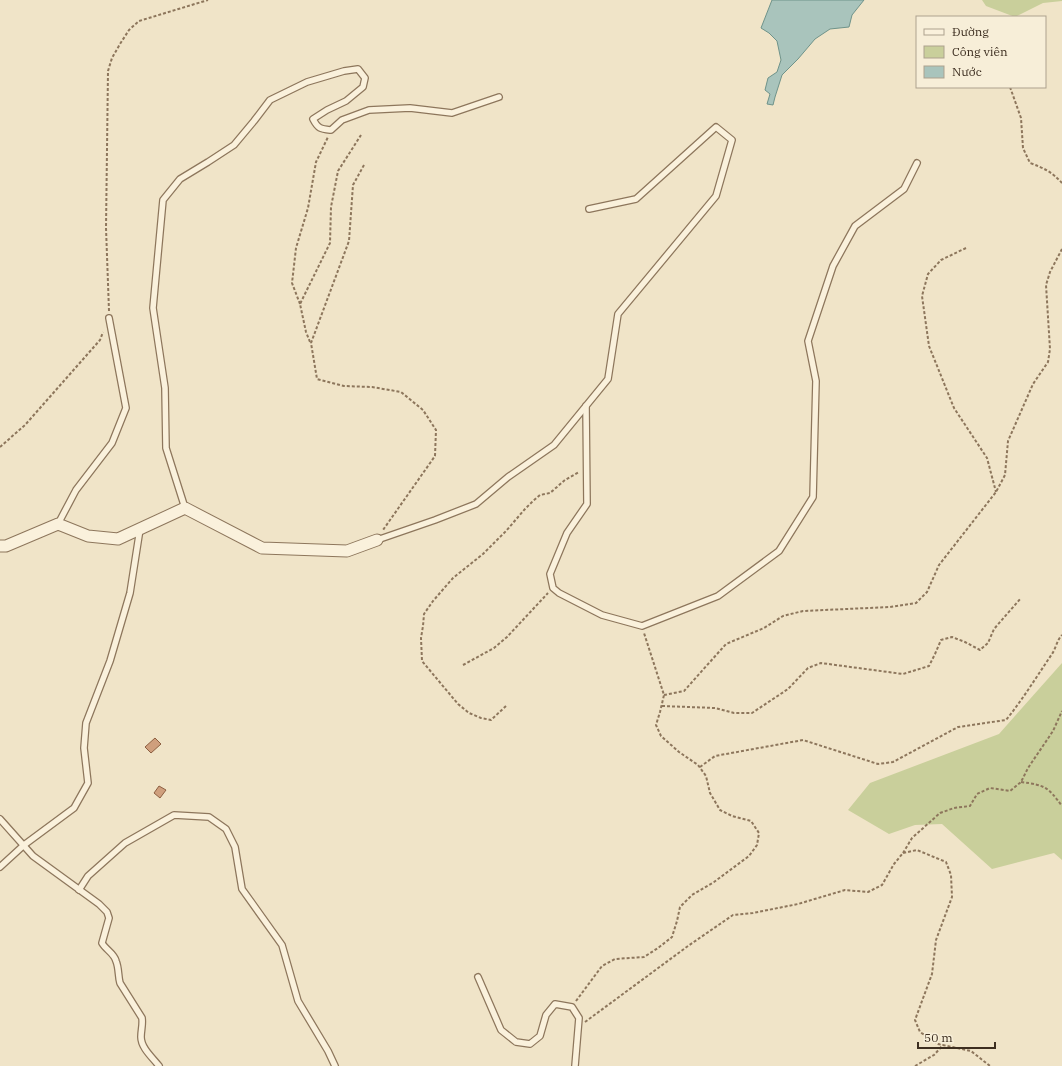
<svg xmlns="http://www.w3.org/2000/svg" width="1062" height="1066" viewBox="0 0 1062 1066" font-family="'IBM Plex Serif',serif">
<rect width="100%" height="100%" fill="#f0e4c8"/>
<g fill="#c9cf9b">
<path d="M982 0H1062V1L1043 3 1015 17 986 6Z"/>
<path d="M1062 663V860L1054 853 992 869 942 824 915 825 889 834 848 810 870 783 999 734Z"/>
</g>
<path fill="#a9c4bc" stroke="#6f938a" d="M772 0H864L852 15 849 27 830 29 815 39 798 59 782 75 775 97 773 105 767 104 770 94 765 90 768 78 777 72 781 60 777 41 769 33 761 28Z"/>
<g fill="#cf9f7d" stroke="#8d5f41">
<path d="M155 738 161 744 151 753 145 747Z"/>
<path d="M159 786 166 790 160 798 154 793Z"/>
</g>
<g fill="none" stroke-linecap="round" stroke-linejoin="round">
<defs>
<g id="service">
<path d="M586 406 587 504 567 533 550 574 553 588 559 593 602 615 642 626 718 596 779 551 813 497 816 381 808 341 833 266 855 226 904 189 917 163"/>
<path d="M185 508 166 448 165 388 153 308 163 200 180 179 208 162 234 145 254 121 270 100 307 82 344 71 358 69 365 78 363 87 346 101 327 110 313 119C318 129 321 129 331 130L342 120 369 110 410 108 452 113 499 97"/>
<path d="M58 524 76 490 112 443 126 408 109 318"/>
<path d="M377 540 435 520 476 504 508 477 554 445 608 379 618 314 716 196 732 140 716 127 636 199 589 209"/>
<path d="M0 819 33 856 99 904 107 912 109 918 102 943C106 950 114 953 116 961 119 968 118 976 120 983L142 1018C143 1025 141 1030 141 1037 141 1048 153 1058 159 1066"/>
<path d="M0 867 24 845 74 808 88 783 84 748 86 723 110 661 130 593 140 529"/>
<path d="M79 890 88 876 125 843 174 815 209 817 226 829 235 847 242 889 282 945 298 1001 328 1051 335 1066"/>
<path d="M478 977 501 1030 516 1042 530 1044 540 1036 546 1015 555 1004 572 1007 579 1018 575 1066"/>
</g>
<path id="minor" d="M0 546H6L58 524 88 536 118 539 185 508 262 548 347 551 377 540"/>
</defs>
<use href="#service" stroke="#8d765c" stroke-width="8"/>
<use href="#minor" stroke="#8d765c" stroke-width="13"/>
<g stroke="#8d765c" stroke-width="2" stroke-dasharray="3 2" stroke-linecap="butt">
<path d="M1010 87 1021 118 1023 148 1030 163C1044 168 1052 172 1062 183"/>
<path d="M364 165 353 185 349 241 311 343 317 379 344 386 372 387 401 392 423 410 436 430 435 456 383 530"/>
<path d="M966 248 941 260 928 274 922 296 929 346 954 408 987 458 996 492"/>
<path d="M300 304 292 283 296 248 308 208 316 162 328 137"/>
<path d="M109 311 106 228 108 71 112 58 120 44 129 30 139 21 208 0"/>
<path d="M310 342 306 332 300 304 330 243 331 207 338 171 361 135"/>
<path d="M0 447 25 425 100 340 103 332"/>
<path d="M463 665 494 648 507 637 548 593"/>
<path d="M664 695 684 691 726 644 764 628 783 616 803 611 890 607 916 603 927 592 939 565 996 492 1005 475 1008 441 1033 384 1048 362 1050 349 1046 285 1050 272 1062 249"/>
<path d="M506 706 491 720 481 718 469 713 458 704 422 661 421 638 423 626 424 614 433 601 453 578 483 554 506 531 525 509 533 501 540 495 550 493 565 480 579 472"/>
<path d="M662 706 715 708 734 713H752L788 689 808 668 821 663 903 674 929 666 935 654 941 640 952 637 965 642 980 650 988 643 994 629 1021 598"/>
<path d="M700 767 715 756 803 740 878 764 893 762 958 727 1006 720C1023 699 1037 676 1052 654 1056 648 1057 640 1062 635"/>
<path d="M1021 782C1045 785 1048 787 1062 806"/>
<path d="M903 853 912 838 940 813 954 808 970 806 977 794 990 788 1010 791 1021 782 1028 768 1053 731 1062 711"/>
<path d="M576 1001 602 966 615 959 644 957 658 948 672 937 677 921 680 907 692 895 714 882 749 856 757 845 759 833 751 821 732 816 720 810 710 793 706 776 698 765 679 752 661 736 656 725 660 712 664 695 644 633"/>
<path d="M585 1022 688 946 733 915 753 913 798 904 845 890 868 892 882 885 894 864 903 853 917 850 946 862 951 875 952 897 936 940 932 974 915 1020 920 1032 938 1044 971 1051 990 1066"/>
<path d="M915 1066 934 1055 943 1045"/>
</g>
<use href="#service" stroke="#faf1dc" stroke-width="5.5"/>
<use href="#minor" stroke="#faf1dc" stroke-width="11"/>
</g>
<rect x="916" y="16" width="130" height="72" fill="#f7eed8" stroke="#ada18e"/>
<rect x="924" y="29" width="20" height="6" fill="#faf1dc" stroke="#ada18e"/>
<text x="952" y="36" font-size="12" fill="#3d2e20">Đường</text>
<rect x="924" y="46" width="20" height="12" fill="#c9cf9b" stroke="#ada18e"/>
<text x="952" y="56" font-size="12" fill="#3d2e20">Công viên</text>
<rect x="924" y="66" width="20" height="12" fill="#a9c4bc" stroke="#ada18e"/>
<text x="952" y="76" font-size="12" fill="#3d2e20">Nước</text>
<path d="M918 1042v6h77v-6" fill="none" stroke="#3d2e20" stroke-width="2"/>
<text x="924" y="1042" font-size="12" fill="#3d2e20" stroke="#f7eed8" stroke-width="3" paint-order="stroke">50 m</text>
</svg>
